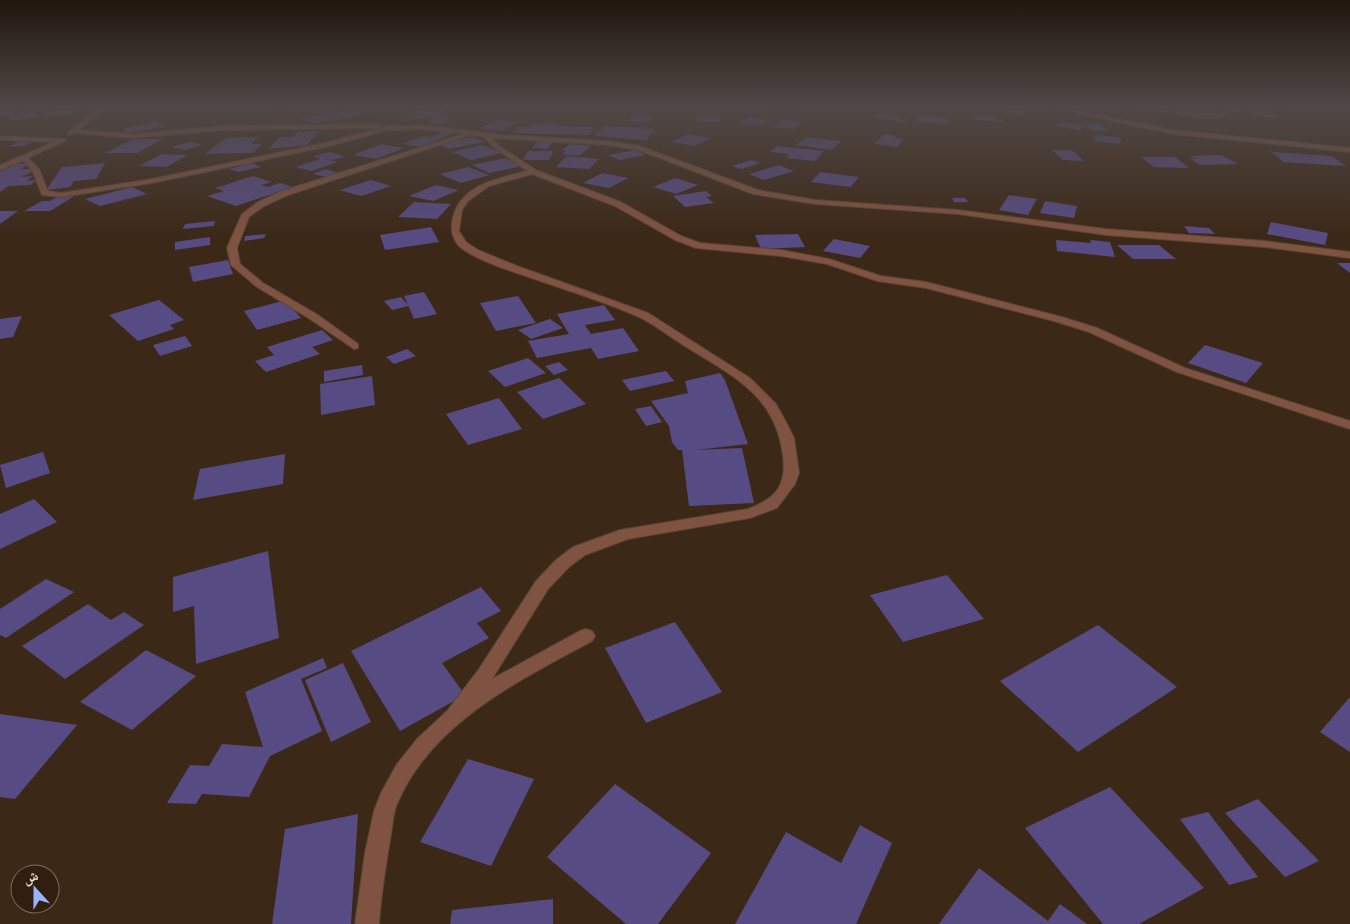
<svg xmlns="http://www.w3.org/2000/svg" width="1350" height="924" viewBox="0 0 1350 924" font-family="Georgia,'Noto Naskh Arabic',serif">
<rect width="100%" height="100%" fill="#3c2817"/>
<g fill="#574b83">
<path d="M0 106 6 110 8 109 4 107 28 106 31 108 11 112 15 114 34 111 39 117 11 121 7 115 0 116Z"/>
<path d="M77 106H103L104 108 79 111Z"/>
<path d="M277 106H291L292 107 277 111 268 109Z"/>
<path d="M771 106H797V110L771 109Z"/>
<path d="M805 106H839L840 108H807Z"/>
<path d="M1253 106H1282L1290 110 1263 109 1279 117H1257L1243 110H1259Z"/>
<path d="M360 107 373 113 314 124 301 118Z"/>
<path d="M444 108 447 115 441 116H449L446 124H429L432 116 402 122 401 119H409L408 111Z"/>
<path d="M75 109 71 115 43 117 47 111Z"/>
<path d="M1000 109 1023 110 1026 114 1003 113Z"/>
<path d="M881 113 902 116 900 118 910 119 905 122 873 117Z"/>
<path d="M633 114 654 115 650 122 629 121Z"/>
<path d="M696 115H720L721 122H697Z"/>
<path d="M915 115 947 117 949 124 915 122Z"/>
<path d="M971 116H995L1004 122 975 120Z"/>
<path d="M748 117 770 120 759 126 738 123Z"/>
<path d="M783 119 804 122 794 129 772 127Z"/>
<path d="M497 120 519 122 502 131 479 128Z"/>
<path d="M156 121 165 127 128 133 122 129Z"/>
<path d="M1063 122 1086 126 1079 130 1056 126Z"/>
<path d="M534 123 557 124 555 126 594 127 589 135 513 133 518 127H531Z"/>
<path d="M1087 123 1099 124 1108 131 1090 130Z"/>
<path d="M605 126 655 129 646 140 594 136Z"/>
<path d="M319 131 307 145 268 149 280 137H293L298 132Z"/>
<path d="M445 131 455 133 421 147 402 144 423 136 432 137Z"/>
<path d="M688 134 711 138 694 146 671 142Z"/>
<path d="M884 134 896 136 894 138 904 139 897 147 874 144Z"/>
<path d="M1095 135 1121 138 1120 144 1094 141Z"/>
<path d="M259 137 251 144H262L253 153 205 154 226 138Z"/>
<path d="M473 137 484 142 449 149 438 144Z"/>
<path d="M806 137 841 141 832 150 796 145Z"/>
<path d="M541 138 563 139 560 142H553L547 149 532 148Z"/>
<path d="M133 139H162L138 153H105Z"/>
<path d="M17 142H33L24 146 9 147Z"/>
<path d="M190 142 203 145 185 150 171 147Z"/>
<path d="M381 144 404 148 376 159 353 155Z"/>
<path d="M570 144 591 146 579 156 562 154 566 151H561Z"/>
<path d="M483 145 502 153 471 160 452 152Z"/>
<path d="M777 146 824 151 815 161 786 158 789 154 770 152Z"/>
<path d="M635 150 645 155 619 160 608 155Z"/>
<path d="M1052 150H1072L1084 161 1063 160Z"/>
<path d="M528 151H554L549 160H523Z"/>
<path d="M331 152 345 157 333 160 324 159 338 162 311 171 296 167 320 159 313 156Z"/>
<path d="M1272 152 1332 156 1346 166 1283 162Z"/>
<path d="M162 154 188 155 166 167 139 166Z"/>
<path d="M1221 155 1238 164 1200 165 1190 159H1196L1190 156Z"/>
<path d="M567 156 599 159 589 169 556 167Z"/>
<path d="M1141 157H1175L1189 168 1154 167Z"/>
<path d="M505 158 522 166 489 173 472 165Z"/>
<path d="M752 160 761 163 741 169 732 166Z"/>
<path d="M105 163 96 179 74 181 70 187 46 190 62 167Z"/>
<path d="M252 163 261 167 238 172 229 169Z"/>
<path d="M16 164H29L21 169H37L21 177 33 176 27 181 37 180 30 185 8 186 0 192V172Z"/>
<path d="M779 165 794 171 764 180 749 174Z"/>
<path d="M468 167 489 175 461 183 440 174Z"/>
<path d="M325 169 338 173 326 177 313 174Z"/>
<path d="M820 172 859 177 851 187 811 182Z"/>
<path d="M602 173 628 178 609 188 583 183Z"/>
<path d="M253 176 272 182 261 185 267 187 280 183 293 187 236 206 207 196 224 191 215 188Z"/>
<path d="M675 178 698 185 676 194 653 187Z"/>
<path d="M371 180 391 186 361 196 340 190Z"/>
<path d="M436 185 459 190 433 201 409 196Z"/>
<path d="M132 187 147 194 100 206 85 199Z"/>
<path d="M706 191 712 196 706 197 714 203 685 207 673 196Z"/>
<path d="M60 195H76L50 211H24L42 201H50Z"/>
<path d="M1009 195 1037 199 1028 215 999 210Z"/>
<path d="M952 198H965L968 202H954Z"/>
<path d="M1045 201 1077 206 1074 218 1040 213Z"/>
<path d="M414 202 451 204 437 219 398 217Z"/>
<path d="M0 211H18L0 224Z"/>
<path d="M215 221 214 226 183 229 185 224Z"/>
<path d="M1271 222 1328 233 1325 245 1267 234Z"/>
<path d="M1184 226 1209 228 1215 234 1189 233Z"/>
<path d="M431 227 439 242 385 250 380 235Z"/>
<path d="M266 234 264 238 244 241 245 236Z"/>
<path d="M798 234 805 247 761 249 755 235Z"/>
<path d="M210 237V245L175 250V242Z"/>
<path d="M834 239 870 246 860 258 823 251Z"/>
<path d="M1056 240 1091 243 1090 240 1110 242 1115 257 1057 251Z"/>
<path d="M1117 245H1159L1176 259H1133Z"/>
<path d="M228 260 233 274 193 282 189 267Z"/>
<path d="M1337 263H1350V273Z"/>
<path d="M424 292 437 314 414 319 404 296Z"/>
<path d="M518 296 536 323 496 331 480 303Z"/>
<path d="M401 297 409 306 392 310 384 301Z"/>
<path d="M159 300 184 320 170 325 174 329 138 341 109 315Z"/>
<path d="M286 300 301 318 257 330 244 311Z"/>
<path d="M604 305 615 320 585 325 591 334 623 328 639 351 598 359 591 348 537 358 528 341 569 334 557 314Z"/>
<path d="M22 316 13 337 0 339V319Z"/>
<path d="M550 319 563 328 531 339 518 330Z"/>
<path d="M322 330 333 340 312 347 320 354 266 372 255 361 274 355 267 347Z"/>
<path d="M185 336 192 346 160 356 153 345Z"/>
<path d="M1205 345 1263 363 1246 383 1188 363Z"/>
<path d="M407 349 416 356 394 364 386 357Z"/>
<path d="M528 358 546 373 505 387 488 371Z"/>
<path d="M559 362 568 370 554 375 545 366Z"/>
<path d="M362 365 363 375 324 382V371Z"/>
<path d="M666 371 674 381 630 391 622 380Z"/>
<path d="M720 373 725 380 748 444 696 450 742 448 754 503 689 506 682 450H678L672 442 669 426 651 401 688 393 685 381Z"/>
<path d="M372 376 375 405 321 415 320 384Z"/>
<path d="M559 378 586 404 543 419 517 392Z"/>
<path d="M499 398 522 429 468 445 446 414Z"/>
<path d="M651 406 662 422 646 426 635 409Z"/>
<path d="M43 452 50 473 6 488 0 465Z"/>
<path d="M285 454 283 484 193 500 200 469Z"/>
<path d="M34 499 57 522 0 549V514Z"/>
<path d="M268 551 279 638 196 664 194 606 173 612V577Z"/>
<path d="M947 575 984 619 903 642 870 595Z"/>
<path d="M46 579 74 592 6 638 0 635V609Z"/>
<path d="M481 587 501 611 477 623 489 638 442 663 465 695 400 731 351 651Z"/>
<path d="M88 604 111 620 124 612 144 625 65 679 22 646Z"/>
<path d="M675 622 722 692 646 723 605 648Z"/>
<path d="M1098 625 1177 687 1078 752 1000 681Z"/>
<path d="M146 650 196 676 132 730 80 702Z"/>
<path d="M323 658 327 668 301 679 322 731 270 756 249 797 202 794 196 804 167 803 190 765 209 766 222 744 263 747 245 692Z"/>
<path d="M343 663 371 722 331 742 305 680Z"/>
<path d="M1350 697V752L1320 732Z"/>
<path d="M0 714 77 725 15 799 0 797Z"/>
<path d="M468 759 534 779 491 866 420 842Z"/>
<path d="M615 784 711 853 658 924H626L547 857Z"/>
<path d="M1110 787 1204 888 1139 924H1103L1025 828Z"/>
<path d="M1258 799 1319 861 1285 877 1225 813Z"/>
<path d="M1208 812 1258 877 1229 885 1180 819Z"/>
<path d="M358 814 351 924H272L285 829Z"/>
<path d="M860 825 892 843 856 924H735L786 832 841 863Z"/>
<path d="M979 868 1048 921 1060 904 1087 924H939Z"/>
<path d="M553 899V924H450L452 910Z"/>
</g>
<g fill="none" stroke-linecap="round" stroke-linejoin="round">
<defs>
<g id="minor">
<path d="M100 106H107L79 130 133 134 223 126 378 124 381 126 378 128 223 130 133 138 75 133 68 135V133Z"/>
<path d="M1041 106H1054L1173 130 1350 148V152L1173 134Z"/>
<path d="M1112 106C1144 106 1174 113 1205 114 1220 114 1232 106 1247 106L1219 118H1203Z"/>
<path d="M422 125 503 135 608 141 640 146 758 190 815 200 958 210 1106 229 1265 241 1350 252V258L1265 247 1106 235 958 214 815 204 753 194 639 150 608 145 492 138 499 146 536 170 621 202 681 236 700 243 781 250 829 259 881 276 926 282 1062 317 1097 328 1185 368 1350 421V429L1177 372 1089 332 1054 321 926 288 877 281 827 264 781 256 696 248 675 240 615 206 532 174 489 186 468 201 462 210 459 231 466 242 478 250 517 266 648 313 750 378 776 404 787 424 794 438 799 473 795 484 777 508 750 518 628 539 585 555 569 567 548 589 492 679 580 631 586 629 592 631 595 636 592 641C520 680 431 723 397 804 393 813 393 824 391 834 386 864 381 894 379 924H355L365 853 374 811 381 793 397 764 417 739 447 711 479 669 536 581 557 559 573 547 620 530 748 509C775 499 787 486 783 456 781 439 776 424 767 410 747 379 707 361 677 341 665 333 652 323 639 317 608 303 575 293 543 282 521 274 475 261 459 246 453 240 451 231 452 222 458 185 496 179 527 171L495 148 484 137 470 135 288 195 264 206 249 217 237 248 240 264 263 283 318 315 358 344V348L354 349 310 319 257 287 231 265 227 248 242 214 258 202 282 191 463 134 422 129 388 130 330 146 152 183 61 197 42 195 32 170 23 161 0 170V165L54 142 0 140V136L65 139V141L28 158 39 169 48 191 61 193 152 179 329 142 388 126Z"/>
</g>
</defs>
<use href="#minor" stroke="#584535" stroke-width="2"/>
<use href="#minor" fill="#805241" fill-rule="evenodd"/>
</g>
<linearGradient id="sky" x2="0" y2="1"><stop stop-color="#21160d"/><stop offset="0.45" stop-color="#504847"/><stop offset="1" stop-color="#504847" stop-opacity="0"/></linearGradient>
<rect width="1350" height="236" fill="url(#sky)"/>
<g transform="translate(35 889) rotate(339)"><circle r="24" fill="#321e0e" stroke="#7d6b5e"/>
<path d="M0-4L9 19L0 12L-9 19Z" fill="#97b6fd"/>
<text y="-8" font-size="14" font-weight="bold" text-anchor="middle" fill="#eddfd5">ش</text>
</g>
</svg>
